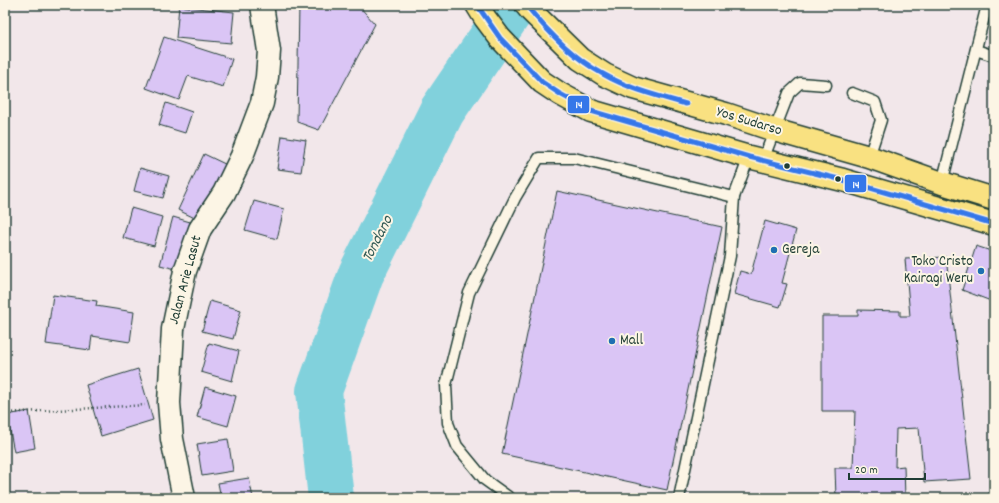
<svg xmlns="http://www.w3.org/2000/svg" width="999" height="503" viewBox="0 0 999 503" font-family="Dekko,sans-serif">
<rect width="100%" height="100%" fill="#f2e7ea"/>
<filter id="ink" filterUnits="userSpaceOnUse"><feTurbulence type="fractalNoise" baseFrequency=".025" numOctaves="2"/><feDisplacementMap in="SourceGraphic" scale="8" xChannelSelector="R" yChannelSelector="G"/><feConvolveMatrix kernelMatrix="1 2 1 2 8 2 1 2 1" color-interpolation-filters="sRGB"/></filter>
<g filter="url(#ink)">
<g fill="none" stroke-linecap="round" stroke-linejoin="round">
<path stroke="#81d1dc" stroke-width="46" d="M331 498 319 391 361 274 442 111 514 5"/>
</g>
<g fill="#dac5f5" stroke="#1f3d34">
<path d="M299 5H358L375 24 319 130 297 122Z"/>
<path d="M179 6 234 12 231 43 176 38Z"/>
<path d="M164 37 232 59 223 87 188 76 179 100 146 88Z"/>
<path d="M166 103 192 112 185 133 159 125Z"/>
<path d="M282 136 306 140 301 172 277 169Z"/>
<path d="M204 154 227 165 201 221 178 210Z"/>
<path d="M140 168 169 176 163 198 134 191Z"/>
<path d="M557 191 722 227 667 490 502 454Z"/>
<path d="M254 201 284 209 277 239 245 230Z"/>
<path d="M131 208 162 217 154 246 123 238Z"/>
<path d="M173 217 197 224 184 271 160 265Z"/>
<path d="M765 221 796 230 782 283 787 284 780 307 734 294 740 271 751 274Z"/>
<path d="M976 246 994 252V291L991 301 962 290Z"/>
<path d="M946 257 971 479 924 482 919 428 896 429 895 467 904 466 905 498H836L835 468H853L855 411H822V316H858V310L900 311V316H910L905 259Z"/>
<path d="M994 291V302L991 301Z"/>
<path d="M53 295 97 301 96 306 134 312 130 342 92 336 90 350 46 344Z"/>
<path d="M210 301 241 310 233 339 202 331Z"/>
<path d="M209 343 239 351 232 381 201 372Z"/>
<path d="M138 369 153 420 101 436 86 385Z"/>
<path d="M205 387 236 396 228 426 197 417Z"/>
<path d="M29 411 35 448 14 452 7 415Z"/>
<path d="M228 439 233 471 202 476 197 444Z"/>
<path d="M249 478 253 498H221L218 483Z"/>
</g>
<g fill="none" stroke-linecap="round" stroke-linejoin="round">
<defs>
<g id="lane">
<path d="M976 50 994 56"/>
<path d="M852 93 875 102 881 120 869 157"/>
<path d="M763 160 789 93 800 83 826 85"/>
<path d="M942 183 987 5"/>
<path d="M510 498 485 480 457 446 448 423 446 385 469 293 515 198 539 158H574L734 197"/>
<path d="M679 498 730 256 734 197 749 157"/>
</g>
<path id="secondary" d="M184 498 172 439 169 403 173 329 185 271 200 229 224 193 242 156 262 103 267 77 269 51 262 5"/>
<g id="highway">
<path d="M477 5 485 18 500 38 542 82 560 94 591 111 749 157 843 180 994 224"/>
<path d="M526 5 531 11 580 59 605 75 633 88 726 114 774 130 869 157 942 183 994 199"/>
</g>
</defs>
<use href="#lane" stroke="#1f3d34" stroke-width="13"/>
<use href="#secondary" stroke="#1f3d34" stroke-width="25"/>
<use href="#highway" stroke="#1f3d34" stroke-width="25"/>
<path stroke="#1f3d34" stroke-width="2.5" stroke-dasharray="1 3" stroke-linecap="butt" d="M5 413 145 405"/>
<use href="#lane" stroke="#fcf5e5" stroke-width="10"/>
<use href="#secondary" stroke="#fcf5e5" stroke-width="22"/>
<use href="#highway" stroke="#f9e181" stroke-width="22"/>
<defs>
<g id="bus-1">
<path d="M477 5 500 38 542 82 560 94 591 111 749 157 843 180 994 224"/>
<path d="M526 5C547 31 573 58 603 74 629 89 658 96 686 104"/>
</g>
</defs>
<use href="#bus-1" stroke="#fcf5e5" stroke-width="8"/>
<use href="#bus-1" stroke="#3577e9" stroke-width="5"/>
</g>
</g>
<g fill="#1f3d34" stroke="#fcf5e5" stroke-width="1.5">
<circle cx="787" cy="166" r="3.5"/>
<circle cx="838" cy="179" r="3.5"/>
</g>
<g fill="#1f6fb2" stroke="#fcf5e5" stroke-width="1.5">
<circle cx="774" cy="250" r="4"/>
<circle cx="981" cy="271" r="4"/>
<circle cx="612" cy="341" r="4"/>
</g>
<g text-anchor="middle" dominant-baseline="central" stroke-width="4" stroke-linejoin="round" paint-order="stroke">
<g font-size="15" fill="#1f3d34" stroke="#fcf5e5">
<text transform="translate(749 122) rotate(17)">Yos Sudarso</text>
<text transform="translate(186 280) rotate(-75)">Jalan Arie Lasut</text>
</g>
<g font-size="15" fill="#1f3d34" stroke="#fcf5e5" text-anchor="start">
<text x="782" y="250">Gereja</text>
<text x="973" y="262" text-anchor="end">Toko Cristo<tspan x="973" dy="17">Kairagi Weru</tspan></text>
<text x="620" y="341">Mall</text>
</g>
<g font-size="16" font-style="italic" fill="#335b56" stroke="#fcf5e5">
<text transform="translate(378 239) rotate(-63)">Tondano</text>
</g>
</g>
<g stroke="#fcf5e5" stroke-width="1.5">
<rect x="567" y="95" width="23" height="19" rx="4" fill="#3577e9"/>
<rect x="844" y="174" width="23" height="19" rx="4" fill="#3577e9"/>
</g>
<g font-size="11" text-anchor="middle" font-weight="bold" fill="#fff">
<text x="579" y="108">14</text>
<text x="856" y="188">14</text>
</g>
<rect width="999" height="503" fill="none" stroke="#fcf5e5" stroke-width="20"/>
<rect x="10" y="10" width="979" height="483" fill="none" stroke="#1f3d34" stroke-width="1.5" filter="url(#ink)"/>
<path d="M849 473v6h76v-6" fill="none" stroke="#1f3d34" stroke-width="2"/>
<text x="855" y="473" font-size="12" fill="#1f3d34" stroke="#fcf5e5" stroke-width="3" paint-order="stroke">20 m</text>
</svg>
